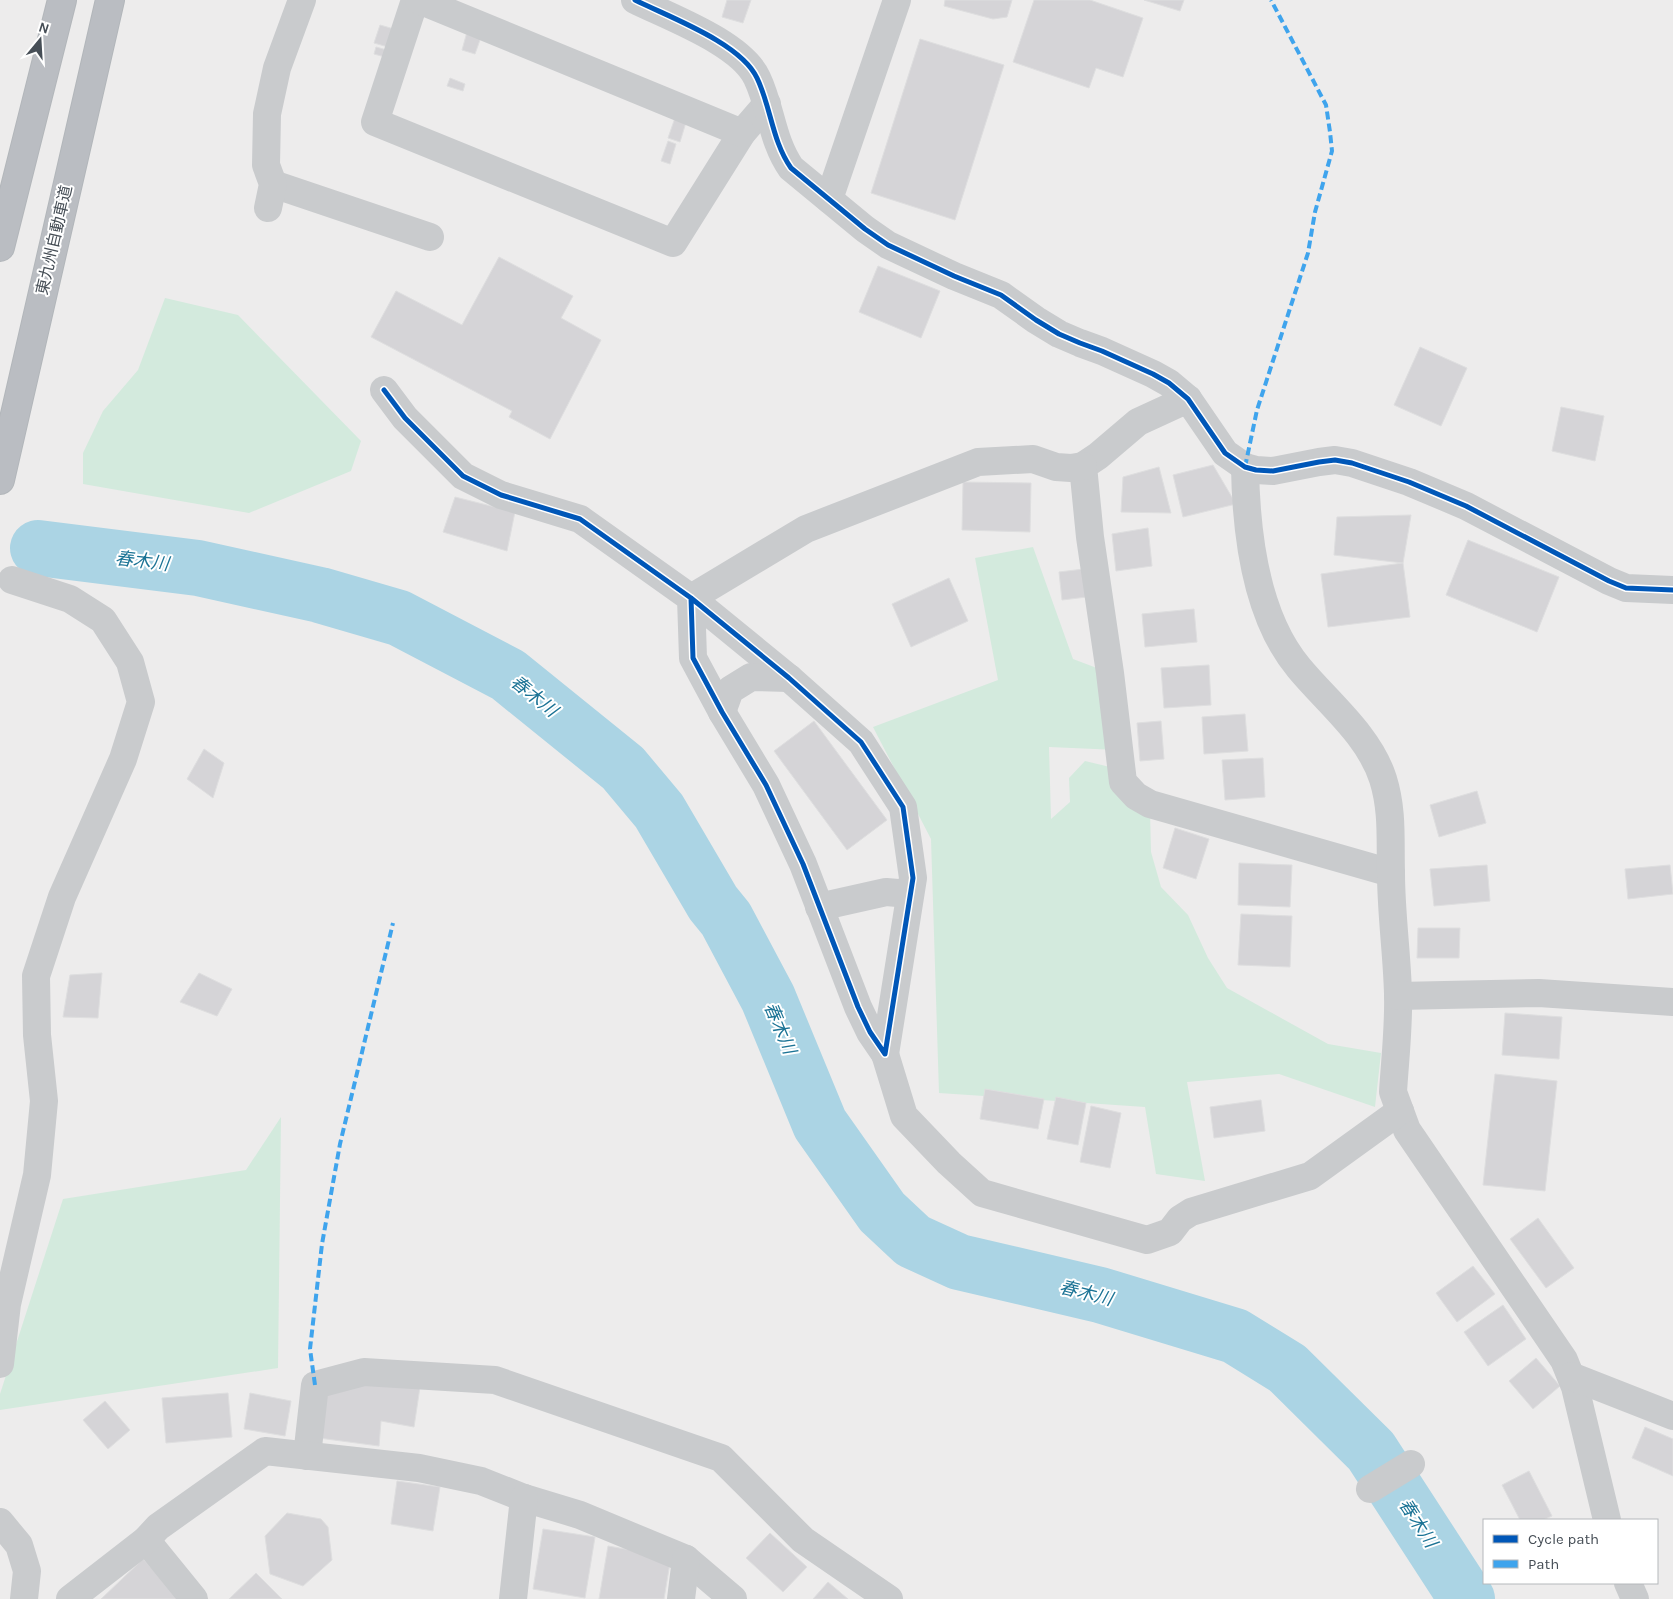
<svg xmlns="http://www.w3.org/2000/svg" width="1673" height="1599" viewBox="0 0 1673 1599" font-family="Karla,'Noto Sans JP',sans-serif">
<rect width="100%" height="100%" fill="#edecec"/>
<g fill="#d3eadd">
<path d="M165 298 238 315 361 441 351 471 249 513 83 484V453L103 411 138 370Z"/>
<path d="M1033 547 1073 659 1110 673 1118 750 1049 747 1051 819 1070 802 1069 778 1085 761 1110 767 1150 811 1151 852 1161 887 1188 915 1208 958 1227 988 1328 1044 1381 1053 1375 1107 1279 1074 1187 1082 1205 1181 1156 1174 1145 1107 939 1093 931 839 873 727 998 680 975 558Z"/>
<path d="M281 1117 278 1368 0 1410V1394L63 1199 246 1170Z"/>
</g>
<g fill="none" stroke-linecap="round" stroke-linejoin="round">
<path stroke="#abd4e4" stroke-width="56" d="M38 548 198 568 320 595 399 618 508 675 623 768 659 811 713 903 726 919 768 998 820 1124 882 1212 913 1241 959 1262 1100 1295 1235 1336 1287 1368 1371 1451 1467 1599"/>
</g>
<g fill="#d5d4d7" stroke="#dededf">
<path d="M727 0H751L743 23 722 17Z"/>
<path d="M945 0H1012L1007 17 993 19 944 6Z"/>
<path d="M1034 0H1090L1143 18 1123 77 1096 68 1089 88 1013 62Z"/>
<path d="M1144 0H1184L1180 11Z"/>
<path d="M380 25 394 29 388 47 374 43Z"/>
<path d="M467 32 481 37 475 54 462 50Z"/>
<path d="M920 39 1004 65 955 220 871 193Z"/>
<path d="M376 47 387 50 385 57 374 54Z"/>
<path d="M450 78 465 84 463 91 447 86Z"/>
<path d="M676 115 687 119 680 142 668 138Z"/>
<path d="M668 141 676 144 670 164 661 161Z"/>
<path d="M499 257 573 296 561 318 601 340 550 439 509 417 512 411 371 337 396 291 462 325Z"/>
<path d="M878 266 940 291 921 338 859 312Z"/>
<path d="M1420 347 1467 368 1441 426 1394 405Z"/>
<path d="M1561 407 1604 416 1595 461 1552 451Z"/>
<path d="M1213 465 1236 504 1183 517 1173 475Z"/>
<path d="M1159 467 1171 513 1121 512 1123 477Z"/>
<path d="M963 482 1031 483 1030 532 962 530Z"/>
<path d="M455 497 515 512 507 551 443 532Z"/>
<path d="M1411 515 1403 563 1334 555 1337 517Z"/>
<path d="M1148 528 1152 566 1116 571 1112 534Z"/>
<path d="M1468 540 1559 577 1537 632 1446 595Z"/>
<path d="M1403 563 1410 617 1328 627 1321 574Z"/>
<path d="M1092 568 1095 596 1062 600 1059 572Z"/>
<path d="M949 578 968 621 911 647 892 604Z"/>
<path d="M1194 609 1197 642 1145 647 1142 614Z"/>
<path d="M1209 665 1211 705 1164 708 1161 668Z"/>
<path d="M1245 714 1248 751 1204 754 1202 717Z"/>
<path d="M814 721 887 820 847 850 774 751Z"/>
<path d="M1161 721 1164 759 1140 761 1137 723Z"/>
<path d="M204 749 224 763 213 798 187 779Z"/>
<path d="M1263 758 1265 797 1225 800 1222 760Z"/>
<path d="M1477 791 1486 823 1439 837 1430 805Z"/>
<path d="M1175 828 1209 839 1196 879 1163 868Z"/>
<path d="M1239 863 1292 865 1290 907 1238 905Z"/>
<path d="M1487 865 1490 901 1434 906 1430 869Z"/>
<path d="M1670 865 1673 894 1628 899 1625 869Z"/>
<path d="M1241 914 1292 916 1290 967 1238 965Z"/>
<path d="M1418 928H1460L1459 958H1417Z"/>
<path d="M102 973 98 1018 63 1017 70 975Z"/>
<path d="M199 973 232 989 217 1016 180 1002Z"/>
<path d="M1505 1013 1562 1017 1559 1059 1502 1055Z"/>
<path d="M1495 1074 1557 1081 1545 1191 1483 1185Z"/>
<path d="M985 1089 1044 1099 1038 1129 980 1119Z"/>
<path d="M1056 1097 1086 1103 1078 1145 1047 1139Z"/>
<path d="M1261 1100 1265 1131 1214 1138 1210 1107Z"/>
<path d="M1091 1106 1121 1113 1110 1168 1080 1162Z"/>
<path d="M1538 1218 1574 1268 1546 1288 1510 1239Z"/>
<path d="M1473 1266 1495 1294 1457 1322 1436 1293Z"/>
<path d="M1503 1305 1526 1339 1488 1366 1464 1332Z"/>
<path d="M1536 1358 1560 1386 1533 1409 1509 1381Z"/>
<path d="M340 1384 420 1387 414 1427 381 1421 379 1446 319 1438 321 1400Z"/>
<path d="M228 1393 232 1437 166 1443 162 1398Z"/>
<path d="M250 1393 291 1401 285 1436 244 1429Z"/>
<path d="M105 1401 130 1430 108 1449 83 1420Z"/>
<path d="M1645 1427 1673 1439V1476L1632 1458Z"/>
<path d="M1529 1471 1552 1516 1543 1520H1520L1502 1485Z"/>
<path d="M397 1481 440 1487 433 1531 391 1524Z"/>
<path d="M287 1513 321 1519 328 1527 332 1560 303 1586 270 1574 265 1536Z"/>
<path d="M543 1529 595 1537 585 1598 533 1589Z"/>
<path d="M770 1533 807 1567 783 1592 746 1558Z"/>
<path d="M608 1546 671 1557 664 1599H599Z"/>
<path d="M143 1559 181 1599H101Z"/>
<path d="M256 1573 282 1599H229Z"/>
<path d="M828 1582 848 1599H813Z"/>
</g>
<g fill="none" stroke-linecap="round" stroke-linejoin="round">
<defs>
<g id="highway">
<path d="M0 247 62 0"/>
<path d="M0 480 110 0"/>
</g>
</defs>
<use href="#highway" stroke="#b2b6ba" stroke-width="30"/>
<g stroke="#c9cbcd" stroke-width="28">
<path d="M415 0 375 122 673 243 742 133 767 104"/>
<path d="M419 0 742 133"/>
<path d="M635 0C669 17 741 43 757 78 771 107 772 141 791 168L865 229 888 245 954 276 1001 295 1036 320 1059 334 1080 343 1102 351 1153 374 1169 383 1188 399 1225 453 1245 467 1256 470 1273 471 1319 462 1335 460 1352 463 1409 482 1466 506 1609 581 1626 588 1673 590"/>
<path d="M273 184 430 237"/>
<path d="M829 199 897 0"/>
<path d="M268 208 273 184 266 165 267 114 277 68 302 0"/>
<path d="M384 390 405 418 463 476 501 495 580 519 691 598 789 678 861 742 903 807 913 878 885 1054 870 1032 858 1007 803 864 766 785 722 712 693 658 691 598"/>
<path d="M1188 399 1138 422 1098 456 1083 466 1090 537 1110 673 1123 782 1136 796 1150 804 1391 873"/>
<path d="M1245 467C1246 532 1256 617 1299 668 1328 703 1369 735 1383 779 1393 811 1390 840 1391 873 1391 913 1397 954 1398 994 1399 1026 1395 1060 1393 1092L1407 1130 1564 1360 1575 1387 1607 1520"/>
<path d="M691 598 806 529 978 462 1033 459 1056 467 1071 468 1083 466"/>
<path d="M722 712 730 690 751 677 789 678"/>
<path d="M819 907 886 892 910 894"/>
<path d="M1398 996 1539 993 1673 1002"/>
<path d="M885 1054 904 1116 949 1163 982 1193 1147 1240 1170 1232 1180 1219 1191 1212 1310 1176 1400 1111"/>
<path d="M0 1364 7 1304 37 1175 44 1101 37 1035 36 976 62 897 123 759 141 702 130 662 103 620 70 599 12 580"/>
<path d="M1571 1376 1673 1416"/>
<path d="M307 1456 315 1385 364 1372 495 1380 721 1458 803 1540 889 1599"/>
<path d="M1370 1489 1411 1464"/>
<path d="M0 1522 19 1545 27 1571 24 1599"/>
<path d="M146 1540 194 1599"/>
<path d="M1628 1583 1635 1599"/>
<path d="M70 1599 146 1540 158 1527 265 1451 419 1468 481 1481 524 1498 580 1515 686 1559 733 1599"/>
<path d="M513 1599 524 1498"/>
<path d="M681 1599 686 1559"/>
</g>
<use href="#highway" stroke="#babdc2" stroke-width="28"/>
<g stroke="#3fa4ed" stroke-width="4" stroke-dasharray="8 4" stroke-linecap="butt">
<path d="M1245 467 1257 410 1308 253 1315 212 1332 151 1330 132 1326 105 1271 0"/>
<path d="M315 1385 310 1349 322 1244 340 1144 393 923"/>
</g>
<defs>
<g id="cycleway">
<path d="M635 0C669 17 741 43 757 78 771 107 772 141 791 168L865 229 888 245 954 276 1001 295 1036 320 1059 334 1080 343 1102 351 1153 374 1169 383 1188 399 1225 453 1245 467 1256 470 1273 471 1319 462 1335 460 1352 463 1409 482 1466 506 1609 581 1626 588 1673 590"/>
<path d="M384 390 405 418 463 476 501 495 580 519 691 598 789 678 861 742 903 807 913 878 885 1054 870 1032 858 1007 803 864 766 785 722 712 693 658 691 598"/>
</g>
</defs>
<use href="#cycleway" stroke="#fff" stroke-width="8"/>
<use href="#cycleway" stroke="#0057b8" stroke-width="5"/>
</g>
<g text-anchor="middle" dominant-baseline="central" stroke-width="4" stroke-linejoin="round" paint-order="stroke">
<g font-size="16" fill="#464e56" stroke="#fff">
<text transform="translate(54 240) rotate(-77)">東九州自動車道</text>
</g>
<g font-size="18" font-style="italic" fill="#1b7395" stroke="#fff">
<text transform="translate(142 561) rotate(7)">春木川</text>
<text transform="translate(534 696) rotate(39)">春木川</text>
<text transform="translate(780 1028) rotate(67)">春木川</text>
<text transform="translate(1086 1293) rotate(14)">春木川</text>
<text transform="translate(1418 1523) rotate(57)">春木川</text>
</g>
</g>
<rect x="1483" y="1519" width="175" height="65" fill="#ffffff" stroke="#b5b8bb"/>
<rect x="1493" y="1535" width="25" height="8" fill="#0057b8" stroke="#b5b8bb"/>
<text x="1528" y="1544" font-size="15" fill="#464e56">Cycle path</text>
<rect x="1493" y="1560" width="25" height="8" fill="#3fa4ed" stroke="#b5b8bb"/>
<text x="1528" y="1569" font-size="15" fill="#464e56">Path</text>
<g transform="translate(40 40) rotate(18)" stroke="#ffffff" stroke-width="4" paint-order="stroke">
<path d="M0-4L9 19L0 12L-9 19Z" fill="#464e56"/>
<text y="-8" font-size="14" font-weight="bold" text-anchor="middle" fill="#464e56">N</text>
</g>
</svg>
